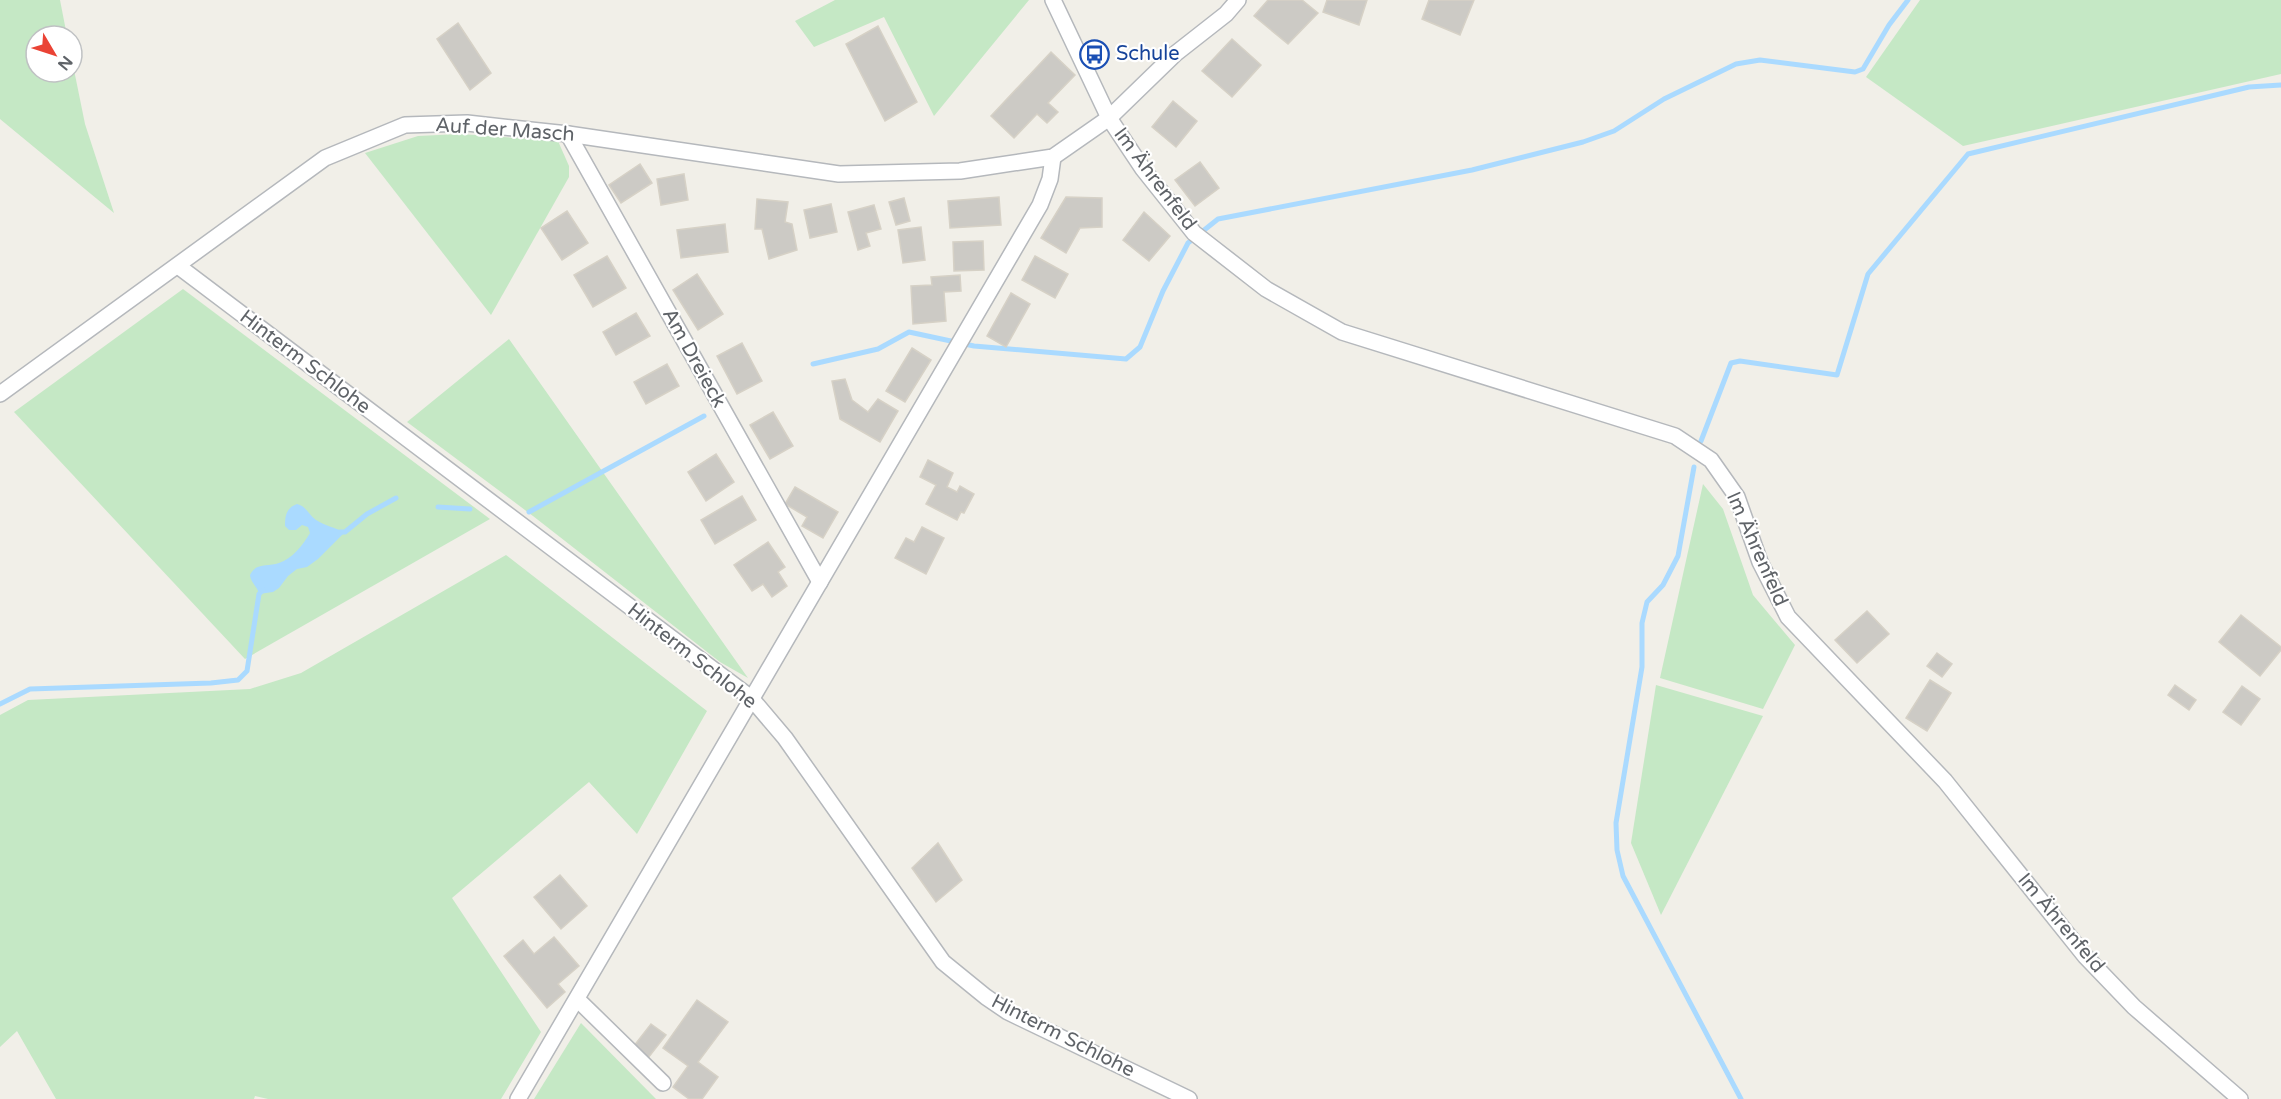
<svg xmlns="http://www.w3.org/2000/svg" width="2281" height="1099" viewBox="0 0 2281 1099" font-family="'Varela Round',sans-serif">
<rect width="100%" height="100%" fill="#f1efe8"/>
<g fill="#c5e8c5">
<path d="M0 0H60L67 36H36V72H72V60L85 124 114 213 0 119Z"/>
<path d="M835 0H1029L934 116 884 17 814 47 795 21Z"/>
<path d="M1920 0H2281V74L1963 146 1866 77Z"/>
<path d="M460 134 558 141 569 166V177L491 315 365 153 418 136Z"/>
<path d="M183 289 490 519 245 659 14 412Z"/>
<path d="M509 339 748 678 720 662 533 516 407 422Z"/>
<path d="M1703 484 1723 509 1753 595 1795 645 1763 709 1660 678Z"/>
<path d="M506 555 707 711 637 834 589 782 452 898 541 1032 501 1099H268L255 1096 254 1099H56L17 1031 0 1047V715L28 700 250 689 301 673Z"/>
<path d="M1656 685 1763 716 1661 915 1631 843Z"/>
<path d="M581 1023 656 1099H534Z"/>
</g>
<path fill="#aadaff" d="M297 504C306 506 308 514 316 520 324 525 335 528 345 532L318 559 307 567 297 569 288 576 279 588 273 592 259 594C257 586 251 583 250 575 256 562 268 567 279 563 292 559 303 545 310 533L308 527 302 525 296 530H289L285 526C285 516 286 508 297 504Z"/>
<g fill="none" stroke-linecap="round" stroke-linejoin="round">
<g stroke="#aadaff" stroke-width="5">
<path d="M813 364 878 349 909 332 974 346 1126 359 1140 347 1163 291 1188 243 1218 219 1472 170 1583 142 1614 131 1664 99 1736 64 1760 60 1855 72 1863 69 1889 25 1908 0"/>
<path d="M1701 441 1731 363 1740 361 1837 375 1868 274 1968 154 2249 87 2281 85"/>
<path d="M1694 467 1678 556 1663 585 1647 602 1642 623V667L1616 823 1617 850 1623 876 1741 1099"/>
<path d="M438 507 470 509"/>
<path d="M529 512 704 416"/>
<path d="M340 532H345L367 514 396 498"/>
<path d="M0 704 30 689 211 683 238 680 247 671 259 594 263 590"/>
</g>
</g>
<g fill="#cccac5" stroke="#d6d1c6" stroke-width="1.5">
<path d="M1268 0H1302L1318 13 1288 44 1254 16Z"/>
<path d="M1327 0H1367L1359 25 1323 12Z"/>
<path d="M1429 0H1474L1460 35 1422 19Z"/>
<path d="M458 23 491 73 470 90 437 39Z"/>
<path d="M878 26 917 102 885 121 846 44Z"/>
<path d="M1232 39 1261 65 1232 97 1202 71Z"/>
<path d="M1051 52 1075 75 1048 103 1058 112 1047 123 1037 114 1014 138 991 116Z"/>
<path d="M1173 101 1197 121 1176 147 1152 127Z"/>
<path d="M1200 162 1219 188 1195 206 1175 180Z"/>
<path d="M640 164 652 183 621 203 609 185Z"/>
<path d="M684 174 688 200 661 205 657 179Z"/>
<path d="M999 197 1001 225 950 228 948 201Z"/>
<path d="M1066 197 1102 198V227L1080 228 1066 253 1041 238Z"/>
<path d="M904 198 910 221 896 225 889 202Z"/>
<path d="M757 199 788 202 785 222 792 224 797 250 769 259 762 229H755Z"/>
<path d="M831 204 837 232 810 238 804 210Z"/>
<path d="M874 205 881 229 866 233 870 246 858 250 848 212Z"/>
<path d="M567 211 588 243 562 260 541 228Z"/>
<path d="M1144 212 1170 236 1149 261 1123 240Z"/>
<path d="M725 224 728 252 681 258 677 230Z"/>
<path d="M921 227 925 260 903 263 898 230Z"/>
<path d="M983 241 984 270 954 271 953 242Z"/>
<path d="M607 256 626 288 593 307 574 275Z"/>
<path d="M1035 256 1068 274 1055 298 1022 280Z"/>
<path d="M697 274 723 314 698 330 673 290Z"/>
<path d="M960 275 961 291 944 292 946 321 913 324 911 286 932 285 931 277Z"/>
<path d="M1011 293 1030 304 1006 347 987 336Z"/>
<path d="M636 313 650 336 616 355 603 332Z"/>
<path d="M742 343 762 381 737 394 717 356Z"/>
<path d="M912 348 931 360 905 402 886 391Z"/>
<path d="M667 364 679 386 646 404 634 382Z"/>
<path d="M845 379 852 400 868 412 878 399 898 411 880 442 840 419 832 381Z"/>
<path d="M773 412 793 446 770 459 750 425Z"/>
<path d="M716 454 734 482 706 501 688 472Z"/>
<path d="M928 460 953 473 947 487 957 492 960 486 974 494 964 513 961 512 957 520 926 504 936 485 920 477Z"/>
<path d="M795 487 838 512 823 538 802 526 807 517 785 504Z"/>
<path d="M742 496 756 520 715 544 701 520Z"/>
<path d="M922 527 944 538 926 574 895 558 906 538 914 542Z"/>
<path d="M768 542 785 567 778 572 787 586 772 597 763 584 752 591 734 565Z"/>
<path d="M1867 611 1889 634 1857 663 1835 640Z"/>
<path d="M2241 615 2281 647V650L2260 676 2219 642Z"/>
<path d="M1937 653 1952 664 1942 677 1927 666Z"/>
<path d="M1930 680 1951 693 1927 731 1906 718Z"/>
<path d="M2175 685 2196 700 2189 710 2168 695Z"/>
<path d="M2242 686 2260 699 2241 725 2223 712Z"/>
<path d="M938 843 962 880 936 902 912 868Z"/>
<path d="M560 875 587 906 561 929 534 897Z"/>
<path d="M554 937 579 966 558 984 565 992 547 1008 504 956 523 940 534 954Z"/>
<path d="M697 1000 728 1022 698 1062 718 1077 702 1099H689L673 1087 688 1066 663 1048Z"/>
<path d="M651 1024 666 1035 648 1058 633 1047Z"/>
</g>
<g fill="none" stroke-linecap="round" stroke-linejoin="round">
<defs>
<g id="minor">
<path d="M1053 0 1109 118 1143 169 1194 233 1266 289 1342 332 1675 436 1711 460 1737 497 1760 562 1788 617 1945 781 2085 956 2134 1007 2240 1099"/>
<path d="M568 134 820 582"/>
<path d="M178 266 751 698 785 738 943 962 986 997 1008 1012 1189 1099"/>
<path d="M0 394 325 158 405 125 467 123 568 134 839 174 960 171 1053 157 1109 118 1175 54 1226 14 1238 0"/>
<path d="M577 999 663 1083"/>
<path d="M518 1099 1040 205 1050 179 1053 157"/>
</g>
</defs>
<use href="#minor" stroke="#b5b8bc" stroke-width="18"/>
<use href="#minor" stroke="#fff" stroke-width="15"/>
</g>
<defs>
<symbol id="bus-ring" viewBox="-11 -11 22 22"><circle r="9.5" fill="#fff" stroke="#1a4fb4" stroke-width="1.5"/><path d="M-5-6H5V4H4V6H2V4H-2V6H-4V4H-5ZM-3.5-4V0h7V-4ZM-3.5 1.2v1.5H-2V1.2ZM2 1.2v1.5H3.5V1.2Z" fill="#1a4fb4"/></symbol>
</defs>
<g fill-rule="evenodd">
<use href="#bus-ring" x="1078" y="38" width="33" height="33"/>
</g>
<g text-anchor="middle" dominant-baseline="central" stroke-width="4.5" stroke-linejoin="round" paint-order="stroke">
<g font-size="20" fill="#164399" stroke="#fff" text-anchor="start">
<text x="1116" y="54">Schule</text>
</g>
<g font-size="20" fill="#5f6368" stroke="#fff">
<text transform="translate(505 130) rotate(4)">Auf der Masch</text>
<text transform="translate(1155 179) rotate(53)">Im Ährenfeld</text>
<text transform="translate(694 358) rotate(61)">Am Dreieck</text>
<text transform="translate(305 362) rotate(37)">Hinterm Schlohe</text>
<text transform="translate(1757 549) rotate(66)">Im Ährenfeld</text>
<text transform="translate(692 656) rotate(38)">Hinterm Schlohe</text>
<text transform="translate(2061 923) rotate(50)">Im Ährenfeld</text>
<text transform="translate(1063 1036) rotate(27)">Hinterm Schlohe</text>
</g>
</g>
<g transform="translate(54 54) rotate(129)"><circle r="28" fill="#ffffff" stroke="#bfc1c3" stroke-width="1.5"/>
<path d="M0-4.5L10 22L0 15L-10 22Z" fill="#ea4335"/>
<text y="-9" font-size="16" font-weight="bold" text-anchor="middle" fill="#5f6368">N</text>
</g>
</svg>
